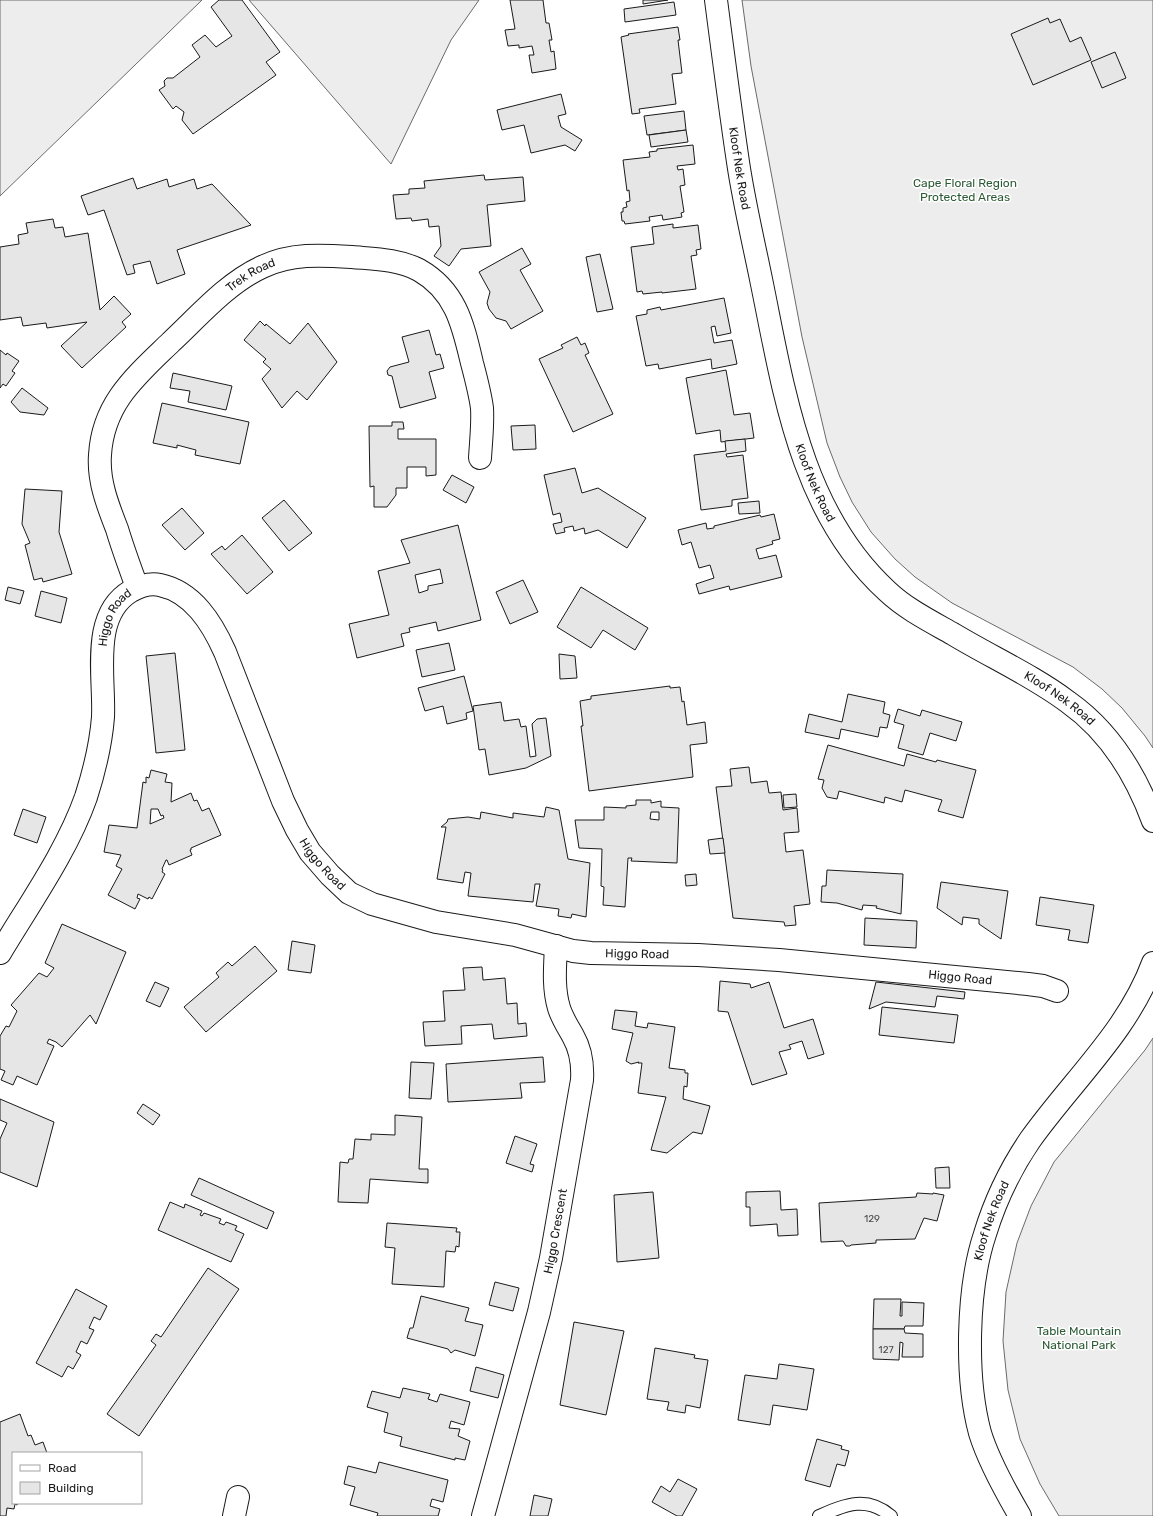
<svg xmlns="http://www.w3.org/2000/svg" width="1153" height="1516" viewBox="0 0 1153 1516" font-family="Rubik,sans-serif">
<rect width="100%" height="100%" fill="#fff"/>
<g fill="#ededed" stroke="#6a6a6a">
<path d="M0 0H202L0 196Z"/>
<path d="M249 0H479L451 40 391 164Z"/>
<path d="M742 0H1153V748L1145 736 1122 708 1102 689 1073 667 952 603 915 577 895 559 871 532 852 502 840 477 827 443 802 337 751 66Z"/>
<path d="M1153 1038V1516H1059L1040 1484 1020 1439 1008 1390 1003 1341 1006 1292 1017 1243 1031 1206 1054 1162 1145 1050Z"/>
</g>
<g fill="#e6e6e6" stroke="#1a1a1a" fill-rule="evenodd">
<path d="M219 0H242L280 52 266 62 276 75 193 134 182 120 184 112 176 106 173 109 159 90 165 86 164 81 167 78H173L200 57 192 45 205 35 216 47 232 36 211 7Z"/>
<path d="M510 0H543L546 23H549L552 40H549L551 52 554 51 556 69 532 73 529 55H534L532 46 519 48V45L508 46 505 30 515 29Z"/>
<path d="M643 0H668L643 4Z"/>
<path d="M674 2 676 15 625 22 624 9Z"/>
<path d="M1048 18 1050 23 1060 19 1070 42 1081 37 1091 60 1033 85 1011 34Z"/>
<path d="M678 27 680 40H678L682 73 672 74 676 104 639 109 640 113 632 114 621 37 629 35 628 34Z"/>
<path d="M1115 52 1126 78 1102 88 1091 62Z"/>
<path d="M561 94 566 114 558 116 561 127 582 140 575 151 565 145 531 153 524 125 502 130 497 110Z"/>
<path d="M684 111 686 130 647 135 644 116Z"/>
<path d="M686 130 688 142 651 147 649 135Z"/>
<path d="M693 145 695 164 677 166 678 170 683 169 685 185 680 186 684 212 681 213 682 217 663 220 662 215 649 217 650 221 625 224 624 221H622L621 212H623V208L627 207 626 202 630 201 629 190 627 191 623 160 650 157 649 152 657 151V149Z"/>
<path d="M484 175 485 180 523 177 525 201 487 205 491 246 461 249 449 266 434 256 441 246 439 226 429 227 428 219 412 221 411 218 396 219 393 195 409 194V189L425 188 424 181Z"/>
<path d="M133 178 137 189 167 179 169 187 194 179 197 189 212 184 251 225 177 250 185 274 157 284 150 261 133 265 135 273 127 275 104 210 88 215 81 196Z"/>
<path d="M53 219 55 228 63 227 65 237 88 233 100 310 114 296 131 314 122 322 126 327 82 368 61 346 87 322 47 328 46 323 23 326 21 317 0 320V247L19 244 18 235 28 233 26 223Z"/>
<path d="M673 224V228L698 225 701 249 696 250 697 255 691 256 696 289 662 293V292L643 294 642 291 637 292 631 247 654 244 652 227Z"/>
<path d="M522 248 531 264 520 270 543 311 511 329 506 321 496 318 489 309 487 303 490 292 479 272Z"/>
<path d="M600 254 613 309 597 312 586 257Z"/>
<path d="M724 298 731 333 717 336 715 326 711 327 714 343 732 340 737 364 712 369 711 359 659 369 658 364 646 366 636 316 647 314V310L660 307 661 310Z"/>
<path d="M260 321 265 326 266 324 290 344 308 323 337 362 307 400 297 391 282 408 262 379 271 369 263 362 266 359 244 340Z"/>
<path d="M429 330 436 355 440 354 444 368 429 372 436 398 400 408 392 376 388 375 387 371 390 367 409 362 402 337Z"/>
<path d="M577 337 581 345 585 343 589 353 585 355 613 414 573 432 539 359 563 348 561 345Z"/>
<path d="M0 350 6 355 7 353 19 361 12 371 15 373 6 386 3 384 0 388Z"/>
<path d="M726 370 734 415 750 413 754 438 721 442 720 430 696 434 686 378Z"/>
<path d="M173 373 232 386 226 410 188 402 190 391 170 388Z"/>
<path d="M22 388 48 408 44 415 20 412 11 402Z"/>
<path d="M162 403 249 422 240 464 195 455 196 450 177 445V448L153 443Z"/>
<path d="M392 422H403L404 429H398V439H436V475L426 476V467H407V488H396V495L387 507H374V486L370 487 369 426H392Z"/>
<path d="M535 425 536 449 513 450 511 426Z"/>
<path d="M745 439 746 451 726 454 727 457 743 455 748 498 732 500V506L701 510 694 455 726 451 725 441Z"/>
<path d="M575 468 582 493 598 488 646 518 627 548 598 530 585 534 584 528 574 531 573 526 564 528 565 532 556 534 553 524 562 522 560 513 553 515 544 475Z"/>
<path d="M452 475 474 487 466 503 443 490Z"/>
<path d="M25 489 62 491 59 532 72 574 43 582 42 578 34 580 25 545 30 543 22 524Z"/>
<path d="M284 500 312 533 289 551 262 518Z"/>
<path d="M759 501 760 513 739 514 738 503Z"/>
<path d="M182 508 204 533 185 550 162 525Z"/>
<path d="M774 514 780 539 772 541 773 544 756 549 759 559 776 555 782 577 730 590 729 586 699 594 696 584 714 578 710 565 699 568 691 542 682 545 678 530 706 523 707 529 714 528V526L760 515 761 517Z"/>
<path d="M458 525 481 620 438 631 436 622 409 628 410 632 401 634 404 646 357 658 349 624 389 615 378 571 410 563 401 540ZM440 569 443 583 428 586V590L419 593 415 575Z"/>
<path d="M242 535 273 572 247 594 211 554 222 546 225 550Z"/>
<path d="M523 580 538 612 510 624 496 592Z"/>
<path d="M8 587 24 591 20 604 5 600Z"/>
<path d="M581 587 648 628 635 650 603 630 591 648 557 627Z"/>
<path d="M41 591 67 598 61 623 35 616Z"/>
<path d="M449 643 455 670 422 677 416 650Z"/>
<path d="M175 653 185 750 156 753 146 656Z"/>
<path d="M559 654 575 656 577 678 560 679Z"/>
<path d="M464 676 473 711 466 713 467 719 447 724 443 706 425 711 418 688Z"/>
<path d="M670 686V688L680 687 682 702 684 701 687 725 705 722 707 743 690 745 693 777 589 791 581 726H583L580 701 591 699V696Z"/>
<path d="M848 694 885 702 883 713 890 715 887 728 880 727 878 737 841 729 839 739 805 732 809 714 842 722Z"/>
<path d="M501 702 504 721 519 719 521 727 526 726 530 757 536 756 532 724 537 719 546 718 551 756 526 768 489 775 485 749 479 750 473 706Z"/>
<path d="M898 709 920 716 922 710 962 722 956 741 930 733 923 755 898 748 904 725 894 722Z"/>
<path d="M828 745 904 766 907 754 936 762 937 760 976 770 963 818 938 811 942 800 905 790 902 802 885 797 884 803 839 791 837 799 827 797 822 788 824 780 818 779Z"/>
<path d="M749 767 751 783 767 781 769 793 781 792 783 810 797 808 799 832 784 833 786 852 803 850 810 904 794 906 796 925 785 926 784 922 733 918 716 787 732 786 730 769Z"/>
<path d="M151 770 167 774 165 782 172 783 171 802 191 793 194 801 197 800 202 811 209 808 221 835 191 848V850H190L192 855 169 865 167 860H166L162 869 163 870 162 872 165 874 152 899 149 897 148 899 138 894 137 898 140 899 135 909 108 895 122 869 116 866 121 855 104 852 109 825 137 828 143 782 146 783V777L149 778ZM151 809H158L161 816 163 815 164 818 150 824Z"/>
<path d="M796 794 797 807 784 808 783 795Z"/>
<path d="M636 800H651V803L661 801V807L679 808 677 863 631 861 632 858H628L625 907 603 905 604 887 601 886 602 849 579 848 575 820H604V807L626 808V806L636 805ZM651 812H659V820L650 819Z"/>
<path d="M546 807 559 810 568 859 590 863 586 917 572 914 571 918 558 916 559 909 536 906 540 884H535L533 902 468 896 471 873 465 872 463 883 437 879 446 827H441L447 822 448 819 468 817 480 819 481 812 513 818V813L544 817Z"/>
<path d="M23 809 46 817 37 843 14 835Z"/>
<path d="M723 838 725 853 710 854 708 840Z"/>
<path d="M827 870 903 874 901 914 876 908 877 906 863 905 862 910 837 903 821 902 822 886H826Z"/>
<path d="M696 874 697 885 686 886 685 875Z"/>
<path d="M941 882 1008 891 1001 939 979 924V919L963 917 962 925 937 908Z"/>
<path d="M1040 897 1094 905 1088 943 1068 940 1070 930 1036 925Z"/>
<path d="M865 918 917 921 916 948 864 945Z"/>
<path d="M62 924 126 952 96 1024 90 1015 62 1047 56 1042 49 1039 47 1043 54 1046 37 1085 17 1076 13 1085 1 1080 5 1071 0 1069V1036L6 1026 9 1027 17 1011 11 1005 39 973 47 977 54 968 45 963Z"/>
<path d="M292 941 315 945 311 973 288 970Z"/>
<path d="M255 946 277 971 206 1032 184 1007 219 977 216 973 228 962 232 966Z"/>
<path d="M482 967 483 980 505 978 507 1004 517 1003 518 1024 526 1023 527 1036 494 1039 492 1024 461 1026 462 1044 425 1046 423 1022 445 1021 443 991 465 990 463 968Z"/>
<path d="M720 981 750 984 751 988 769 982 784 1028 813 1019 824 1054 808 1059 802 1041 789 1045 791 1049 779 1052 787 1074 752 1085 728 1012 718 1011Z"/>
<path d="M155 982 169 988 160 1007 146 1001Z"/>
<path d="M876 982 965 992 964 999 937 996 935 1007 886 1002 869 1009Z"/>
<path d="M882 1007 958 1015 954 1043 879 1035Z"/>
<path d="M615 1010 637 1012 635 1026 647 1028 648 1023 675 1027 669 1068 685 1070V1073H688L687 1087 684 1086 683 1099 710 1106 702 1134 693 1132 667 1153 651 1150 666 1097 638 1093 642 1063H638L639 1062 631 1064 626 1061 633 1033 612 1029Z"/>
<path d="M543 1057 545 1082 520 1083 522 1098 448 1102 446 1064Z"/>
<path d="M411 1062 434 1063 431 1099 409 1098Z"/>
<path d="M0 1099 54 1122 37 1187 0 1172V1139L7 1123 0 1120Z"/>
<path d="M143 1104 160 1115 153 1125 137 1113Z"/>
<path d="M395 1115 422 1117 419 1169H428V1183L370 1179 368 1203 338 1202 340 1162 348 1163 349 1159H353L355 1139 371 1140V1134L395 1135Z"/>
<path d="M515 1136 537 1144 530 1164 534 1165 532 1172 506 1163Z"/>
<path d="M949 1167 950 1188H936L935 1168Z"/>
<path d="M199 1178 274 1212 267 1229 191 1195Z"/>
<path d="M780 1191 781 1210 797 1209 798 1235 778 1236 777 1224 750 1226V1207H746V1192Z"/>
<path d="M653 1192 659 1258 617 1262 614 1195Z"/>
<path d="M917 1193 933 1194V1193L944 1195 937 1221 924 1218 915 1239 876 1240V1243L851 1245 850 1246H846L843 1241 821 1242 819 1203 916 1197Z"/>
<path d="M170 1202 184 1208 185 1204 202 1211 200 1215 202 1216 204 1213 221 1219 219 1223 224 1225 226 1222 237 1226 235 1230 244 1234 231 1262 158 1230Z"/>
<path d="M387 1223 457 1228 456 1232H460L459 1247 456 1246 455 1252 446 1251 444 1287 392 1284 395 1248 385 1247Z"/>
<path d="M208 1268 239 1289 139 1436 107 1414 156 1345 151 1341 156 1334 161 1337Z"/>
<path d="M495 1282 519 1288 513 1311 489 1305Z"/>
<path d="M76 1289 107 1306 100 1320 94 1317 89 1328 94 1330 87 1344 81 1341 76 1352 81 1355 73 1369 68 1366 62 1377 36 1363Z"/>
<path d="M421 1296 469 1308 465 1321 483 1325 475 1356 455 1350 451 1353 448 1349 407 1338 410 1328H413Z"/>
<path d="M874 1299H901L900 1316H902V1302L924 1303 923 1326H905L904 1329H873Z"/>
<path d="M574 1322 624 1331 606 1415 560 1405Z"/>
<path d="M873 1329H904L905 1333 923 1334V1357H902L903 1343 900 1342 899 1360 873 1359Z"/>
<path d="M655 1348 695 1355 694 1358 708 1360 700 1408 686 1405 685 1413 667 1410 669 1402 647 1399Z"/>
<path d="M779 1364 814 1369 807 1410 773 1405 770 1425 738 1420 745 1375 777 1379Z"/>
<path d="M476 1367 504 1375 498 1398 470 1391Z"/>
<path d="M403 1388 430 1394 428 1399 437 1402 440 1394 470 1402 464 1425 451 1421 449 1428 460 1429 458 1436 470 1441 465 1460 455 1458V1460L400 1446 402 1437 384 1432 388 1413 367 1407 372 1391 400 1398Z"/>
<path d="M20 1414 28 1436 31 1435 35 1445 43 1442 47 1453H13V1503H18L17 1505 15 1504 14 1509 7 1508 6 1516H0V1422Z"/>
<path d="M817 1439 842 1446 841 1449 849 1451 845 1466 837 1464 830 1487 805 1480Z"/>
<path d="M379 1462 448 1480 443 1502 432 1499 430 1506 440 1509 438 1516H377L378 1513 350 1505 355 1487 344 1484 348 1466 376 1473Z"/>
<path d="M678 1479 697 1489 682 1516H677L652 1502 661 1486 670 1492Z"/>
<path d="M534 1495 552 1499 548 1516H530Z"/>
</g>
<g fill="none" stroke-linecap="round" stroke-linejoin="round">
<defs>
<path id="lane" d="M819 1516C845 1505 866 1495 891 1516"/>
<g id="street">
<path id="s1" d="M137 587C130 568 123 549 117 529 108 506 98 481 100 455 103 403 136 376 171 342 198 317 227 283 262 267 291 253 321 255 352 257 374 259 398 259 419 270 456 291 463 325 472 363 476 378 480 393 482 408 483 424 481 441 480 458"/>
<path id="s2" d="M0 953C30 903 67 851 86 797 94 772 101 743 103 717 105 677 90 615 131 591 140 586 151 583 160 585 193 592 212 623 225 652L283 801 297 830 310 852 330 875 349 893 372 904 436 922 515 935 573 951 591 953 698 955 779 960 1028 984 1043 986 1057 991"/>
<path d="M234 1516 238 1497"/>
<path id="s3" d="M483 1516 539 1312 551 1258 582 1080C583 1064 581 1050 573 1036 568 1027 562 1018 559 1008 553 988 555 967 556 946"/>
</g>
<g id="primary">
<path id="s4" d="M716 0C723 54 730 108 738 162 744 203 754 244 762 284 784 392 801 512 887 591 906 609 930 621 953 634 991 657 1032 675 1068 702 1109 731 1136 775 1153 821"/>
<path id="s5" d="M1020 1516C1006 1492 988 1459 980 1433 965 1377 967 1288 985 1234 995 1201 1011 1168 1030 1140 1072 1081 1128 1031 1153 963"/>
</g>
</defs>
<use href="#lane" stroke="#1a1a1a" stroke-width="14"/>
<use href="#street" stroke="#1a1a1a" stroke-width="24"/>
<use href="#primary" stroke="#1a1a1a" stroke-width="24"/>
<use href="#lane" stroke="#fff" stroke-width="12"/>
<use href="#street" stroke="#fff" stroke-width="22"/>
<use href="#primary" stroke="#fff" stroke-width="22"/>
</g>
<g text-anchor="middle" dominant-baseline="central" stroke-width="3" stroke-linejoin="round" paint-order="stroke">
<g font-size="10" fill="#4d4d4d">
<text x="872" y="1219">129</text>
<text x="886" y="1350">127</text>
</g>
<g font-size="12" fill="#1a1a1a" stroke="#fff">
<text stroke="none"><textPath href="#s4" startOffset="170">Kloof Nek Road</textPath></text>
<text stroke="none"><textPath href="#s1" startOffset="380">Trek Road</textPath></text>
<text stroke="none"><textPath href="#s4" startOffset="494">Kloof Nek Road</textPath></text>
<text stroke="none"><textPath href="#s2" startOffset="363">Higgo Road</textPath></text>
<text stroke="none"><textPath href="#s4" startOffset="829">Kloof Nek Road</textPath></text>
<text stroke="none"><textPath href="#s2" startOffset="758">Higgo Road</textPath></text>
<text stroke="none"><textPath href="#s2" startOffset="1094">Higgo Road</textPath></text>
<text stroke="none"><textPath href="#s2" startOffset="1418">Higgo Road</textPath></text>
<text stroke="none"><textPath href="#s5" startOffset="308">Kloof Nek Road</textPath></text>
<text stroke="none"><textPath href="#s3" startOffset="294">Higgo Crescent</textPath></text>
</g>
<g font-size="12" fill="#2b5a34" stroke="#fff">
<text x="965" y="183">Cape Floral Region<tspan x="965" dy="14">Protected Areas</tspan></text>
<text x="1079" y="1331">Table Mountain<tspan x="1079" dy="14">National Park</tspan></text>
</g>
</g>
<rect x="12" y="1452" width="130" height="52" fill="#ffffff" stroke="#a3a3a3"/>
<rect x="20" y="1465" width="20" height="6" fill="#ffffff" stroke="#a3a3a3"/>
<text x="48" y="1472" font-size="12" fill="#1a1a1a">Road</text>
<rect x="20" y="1482" width="20" height="12" fill="#e6e6e6" stroke="#a3a3a3"/>
<text x="48" y="1492" font-size="12" fill="#1a1a1a">Building</text>
</svg>
